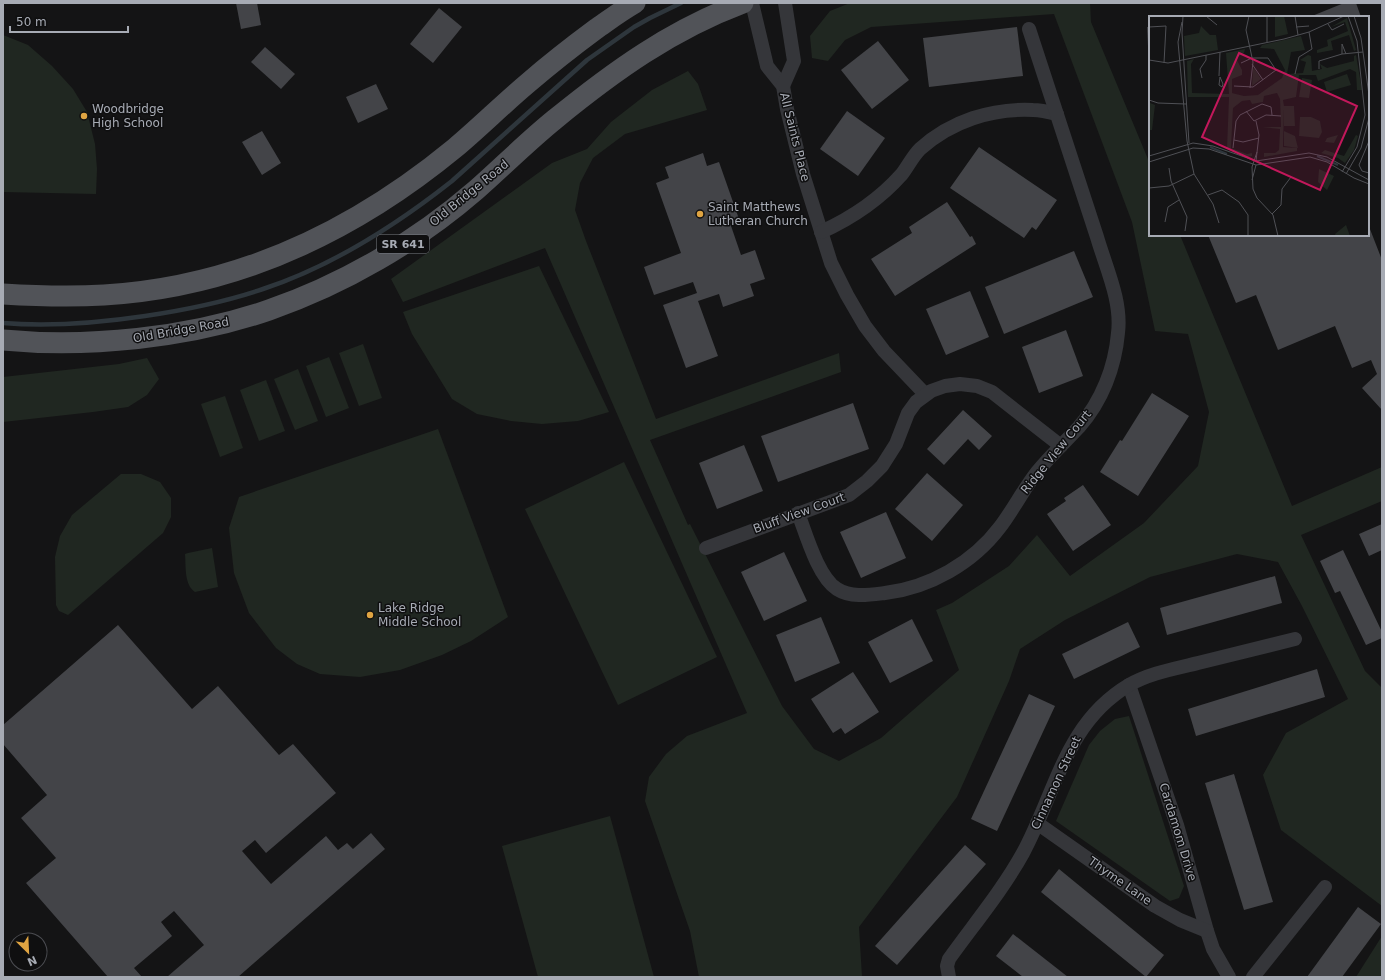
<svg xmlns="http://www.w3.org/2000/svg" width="1385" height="980" viewBox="0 0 1385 980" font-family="'DejaVu Sans',sans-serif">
<rect width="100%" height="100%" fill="#141415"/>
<g fill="#202721">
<path d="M850 3H1090L1091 22 1150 164V235H1180L1292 506 1382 467V501L1301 535 1365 671 1382 688V906L1281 830 1263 775 1286 733 1348 699 1302 606 1278 562 1237 554 1150 577 1065 620 1020 649 1009 681 957 797 859 927 862 977H699L690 931 645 801 649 777 666 754 687 736 747 713 545 248 403 302 391 279 552 163 587 149 611 122 652 90 688 71 698 84 707 110 625 134 593 158 580 183 575 210 586 241 656 419 839 353 841 372 650 440 688 525 690 524 782 706 814 749 839 761 881 738 959 670 936 610 952 603 1009 566 1037 535 1070 576 1144 523 1198 466 1209 412 1188 334 1155 331 1132 222 1054 14 871 27 845 40 828 61 812 58 810 36 830 11Z"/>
<path d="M3 35 28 45 52 66 73 89 87 112 95 144 97 169 96 194 3 192Z"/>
<path d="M539 266 609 412 578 421 542 424 511 421 477 414 452 399 412 334 403 312Z"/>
<path d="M363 344 382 398 359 406 339 353Z"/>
<path d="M329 357 349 408 326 417 306 366Z"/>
<path d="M147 358 159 379 147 395 128 407 93 412 3 422V377L119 364Z"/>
<path d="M298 369 318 421 295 430 274 379Z"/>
<path d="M266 380 285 431 259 441 240 390Z"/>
<path d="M225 396 243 448 220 457 201 404Z"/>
<path d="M438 429 508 617 471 641 442 655 400 670 360 677 320 674 297 664 276 648 249 613 234 573 229 528 239 497Z"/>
<path d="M624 462 717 657 618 705 525 509Z"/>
<path d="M121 474H141L160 482 171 498V517L163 533 68 615 59 611 56 605 55 557 60 536 72 515Z"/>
<path d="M212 548 218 587 195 592C184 585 186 566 185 554L188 553Z"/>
<path d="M1129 716 1184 886 1179 898 1170 901 1056 821 1089 745 1100 731 1115 719Z"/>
<path d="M610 816 654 977H538L502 846Z"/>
<path d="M1382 936V977H1356Z"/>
</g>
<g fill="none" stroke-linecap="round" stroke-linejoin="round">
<path stroke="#2e363c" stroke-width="4.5" d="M3 323C51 327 98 323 145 316 185 310 225 302 263 289 333 266 395 226 452 181L587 60 634 27 650 18 681 3"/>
</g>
<g fill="#434448">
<path d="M236 3H257L261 25 241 29Z"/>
<path d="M1344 3H1356L1361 17H1313L1312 16Z"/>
<path d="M439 8 462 27 433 63 410 44Z"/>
<path d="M1017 27 1023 76 929 87 923 38Z"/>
<path d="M1147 27H1150V46H1148Z"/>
<path d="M878 41 909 80 872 109 841 70Z"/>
<path d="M265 47 295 74 281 89 251 62Z"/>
<path d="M376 84 388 109 358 123 346 97Z"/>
<path d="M847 111 885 138 858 176 820 149Z"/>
<path d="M262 131 281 163 262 175 242 142Z"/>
<path d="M979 147 1057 200 1036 230 1032 227 1024 238 950 188Z"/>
<path d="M703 153 707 166 719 162 739 219 730 223 741 255 755 250 765 279 750 284 754 296 723 307 719 294 698 301 718 356 686 368 663 305 697 293 693 282 654 295 644 267 681 253 656 183 669 178 665 167Z"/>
<path d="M947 202 970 237 972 236 976 244 895 296 871 259 912 233 909 227Z"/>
<path d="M1368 224 1382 260V410L1362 388 1377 374 1371 360 1352 368 1335 326 1278 350 1256 295 1236 303 1208 235H1368Z"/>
<path d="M1074 251 1093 297 1004 334 985 287Z"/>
<path d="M970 291 989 337 946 355 926 309Z"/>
<path d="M1066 330 1083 376 1039 393 1022 347Z"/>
<path d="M1152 393 1189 416 1138 496 1100 472 1120 440 1122 441Z"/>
<path d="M853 403 869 449 778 482 761 436Z"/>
<path d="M963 410 992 436 979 450 968 439 944 465 927 449Z"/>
<path d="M744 445 763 491 717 509 699 463Z"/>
<path d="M927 473 963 505 932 541 895 509Z"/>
<path d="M1083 485 1111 525 1073 551 1047 514 1066 501 1064 498Z"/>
<path d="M886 512 906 558 861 578 840 532Z"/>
<path d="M1382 524V550L1369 556 1359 534Z"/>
<path d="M1343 550 1382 632V638L1366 645 1340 591 1335 593 1320 561Z"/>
<path d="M784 552 807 601 764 621 741 572Z"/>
<path d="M1275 576 1282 603 1167 635 1160 608Z"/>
<path d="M821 617 840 663 795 682 776 635Z"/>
<path d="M912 619 933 661 890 683 868 642Z"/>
<path d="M1128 622 1140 647 1074 679 1062 654Z"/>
<path d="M118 625 192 709 218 686 279 755 293 744 336 793 266 853 255 840 242 851 271 884 326 836 338 850 347 843 353 849 371 833 385 849 238 977H167L204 945 174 911 161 922 172 936 134 968 142 977H108L26 883 56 858 21 818 47 795 3 744V725Z"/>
<path d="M1317 669 1325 697 1196 736 1188 709Z"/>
<path d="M853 672 879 712 845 734 841 728 833 733 811 699Z"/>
<path d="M1029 694 1055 706 997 831 971 819Z"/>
<path d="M1234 774 1273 902 1244 910 1205 783Z"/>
<path d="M965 845 986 864 897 965 875 946Z"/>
<path d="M1059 869 1164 955 1146 977 1041 892Z"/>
<path d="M1358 907 1381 924 1342 977H1307Z"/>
<path d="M1013 934 1068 977H1023L996 956Z"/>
</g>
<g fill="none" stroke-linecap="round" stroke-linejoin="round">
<g stroke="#35363a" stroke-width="14">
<path d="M752 3 767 66 783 86 787 109 803 174 831 263 847 295 865 326 884 351 925 394"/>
<path d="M783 86 794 61 785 3"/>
<path d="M821 232C852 218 879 200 902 174 908 166 913 156 920 149 951 121 992 108 1033 110 1041 110 1049 112 1057 114"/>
<path d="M798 513C806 534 818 577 837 589 851 598 869 595 885 593 929 588 973 563 1000 527 1013 510 1023 490 1037 472 1050 456 1065 442 1079 427 1102 401 1115 367 1118 333 1122 301 1106 268 1097 237 1075 168 1052 99 1029 29"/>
<path d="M706 548 849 495 867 481 882 466 896 444 908 413 916 402 931 391 945 386 960 384 977 386 992 392 1061 446"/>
<path d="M1129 685 1177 825 1207 931 1213 949 1229 977"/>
<path d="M1037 823 1155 906 1180 920 1207 931"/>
<path d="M949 977 947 966 949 959C974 924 1002 891 1023 853 1056 792 1065 723 1129 685 1150 673 1174 669 1198 663 1230 655 1262 647 1295 639"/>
<path d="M1253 977 1325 887"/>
</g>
<g stroke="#515358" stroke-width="21">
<path d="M3 294C37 296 70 297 104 295 237 287 353 232 455 148 480 127 503 104 528 83 550 64 573 46 596 29 609 20 621 11 635 3"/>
<path d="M3 340C88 348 188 338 269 310 344 284 416 242 476 190 502 167 527 142 554 120 614 71 671 30 743 3"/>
</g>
</g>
<g fill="#dfa442" stroke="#0f0f10" stroke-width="1.5">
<circle cx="84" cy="116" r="4"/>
<circle cx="700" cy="214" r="4"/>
<circle cx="370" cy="615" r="4"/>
</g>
<g text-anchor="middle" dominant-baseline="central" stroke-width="3" stroke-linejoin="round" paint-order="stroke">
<rect fill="#0f0f10" stroke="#797c83" stroke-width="1" x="377" y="235" width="52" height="18" rx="3"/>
<g font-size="11" font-weight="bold" fill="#a7abb4">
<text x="403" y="244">SR 641</text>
</g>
<g font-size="12" fill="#a7abb4" stroke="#0f0f10" text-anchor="start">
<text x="92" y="109">Woodbridge<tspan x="92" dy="14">High School</tspan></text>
<text x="708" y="207">Saint Matthews<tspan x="708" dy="14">Lutheran Church</tspan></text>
<text x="378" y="608">Lake Ridge<tspan x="378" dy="14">Middle School</tspan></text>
</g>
<g font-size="12" fill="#a7abb4" stroke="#0f0f10">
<text transform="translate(795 137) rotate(76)">All Saints Place</text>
<text transform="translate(469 193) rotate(-39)">Old Bridge Road</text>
<text transform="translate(181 330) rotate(-10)">Old Bridge Road</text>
<text transform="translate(1056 452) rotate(-51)">Ridge View Court</text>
<text transform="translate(799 513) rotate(-20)">Bluff View Court</text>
<text transform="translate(1056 783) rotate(-65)">Cinnamon Street</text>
<text transform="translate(1178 832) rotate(73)">Cardamom Drive</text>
<text transform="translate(1120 881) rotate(35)">Thyme Lane</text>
</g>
</g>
<g transform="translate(1149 16)">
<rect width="220" height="220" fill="#141415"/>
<path d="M126 0H135L139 18 126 21ZM198 2 207 34 205 35 200 19 182 25 184 34 168 37V34L179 30 178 24 199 15 196 6 182 11ZM52 10 61 19H67L69 34 36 40 35 20 50 17ZM152 20 156 34 142 36 138 58 154 57 157 46 151 44 159 39 162 40 163 55 173 53 171 48 178 52 205 45V40L207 39 213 74H208L207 56 201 53 169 65 167 59H150L147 81 134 84 135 90H145L146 110H135V93L134 131 148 132V135L115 141V137H126L130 134 131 113 113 111H132L131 83 128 77 115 80 114 86 103 88 101 84 93 85 84 92 82 132 98 138 103 137V140L99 141 78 132 80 81H39L38 45 45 43 42 48 43 77 80 78 77 37 96 33 95 37 87 42 93 54V59L83 63V77L95 80 109 79 133 62 136 54 125 33 111 32 113 29ZM105 52 112 63 103 70 104 53ZM198 58 202 69 178 76 175 66ZM153 62 163 64 160 82 150 81ZM1 87 6 89 3 114H0ZM151 101H162L171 105 173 116 170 122 150 120ZM135 115 146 120 149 132 135 130ZM189 119 185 127 176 126 178 122ZM207 119 209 120 205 134 196 147 189 142 172 137 176 134 195 140ZM170 153 185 160 178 174 169 166ZM197 209 201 220H187L186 218Z" fill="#202721"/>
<path fill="none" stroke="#2e363c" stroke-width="2" d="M61 131 78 138M168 140 189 149"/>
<path fill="none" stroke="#4f5055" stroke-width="1" d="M34 0 33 17 40 127M57 0 68 9M100 0 97 14 104 46 101 72M118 0V26M146 0 149 19M205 0 212 22 220 79M33 6 29 26 38 125 45 158 64 188 70 207M179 8 183 14 195 8M0 11 17 10 15 47M147 11 160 10M193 38V28L197 38M0 44 19 47 135 23 160 16 195 0M103 48 114 64M170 53V45L193 38 214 36M146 58 150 41 163 33 160 16M70 60 71 36M71 61 74 68 73 71 70 69ZM53 62 51 53 57 44V39M85 70 104 71 127 54 119 42H103L92 47M0 84 9 87 37 88M97 95 105 105 117 99 132 100M85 124 94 126 110 122M220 125 210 149 213 155 220 157M84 132 87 105 91 99 113 88 122 91 123 99M108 136 103 151 104 173 108 182 124 199 129 220M0 140 44 127 64 130 107 145 160 137 178 141 220 164M107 145 110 119 107 105M0 146 44 132 60 133 107 149 161 141 178 146 205 162 220 168M20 152 22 165 38 201 36 215M193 156 208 131 216 99 208 25 199 0M197 158 212 132 220 102M103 164 107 149M0 172 20 170 45 158M59 179 73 174 90 186 99 199V220M123 198 132 189 133 173 142 161M16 206 19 191 30 184"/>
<path fill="#c2185b" fill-opacity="0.15" stroke="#c2185b" stroke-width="2" d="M90 37 208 90 171 174 53 121Z"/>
<rect width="220" height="220" fill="none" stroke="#a7abb4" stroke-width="2"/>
</g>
<rect width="1385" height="980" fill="none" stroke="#a7abb4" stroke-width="8"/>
<g transform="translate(28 952) rotate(156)"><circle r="19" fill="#0f0f10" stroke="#4c4d52"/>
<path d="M0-3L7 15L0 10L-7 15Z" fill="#dfa442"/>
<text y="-6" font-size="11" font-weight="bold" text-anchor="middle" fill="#a7abb4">N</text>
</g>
<path d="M10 26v6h118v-6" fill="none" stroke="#a7abb4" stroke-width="2"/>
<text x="16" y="26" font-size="12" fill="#a7abb4" stroke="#0f0f10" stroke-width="3" paint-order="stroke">50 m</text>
</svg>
